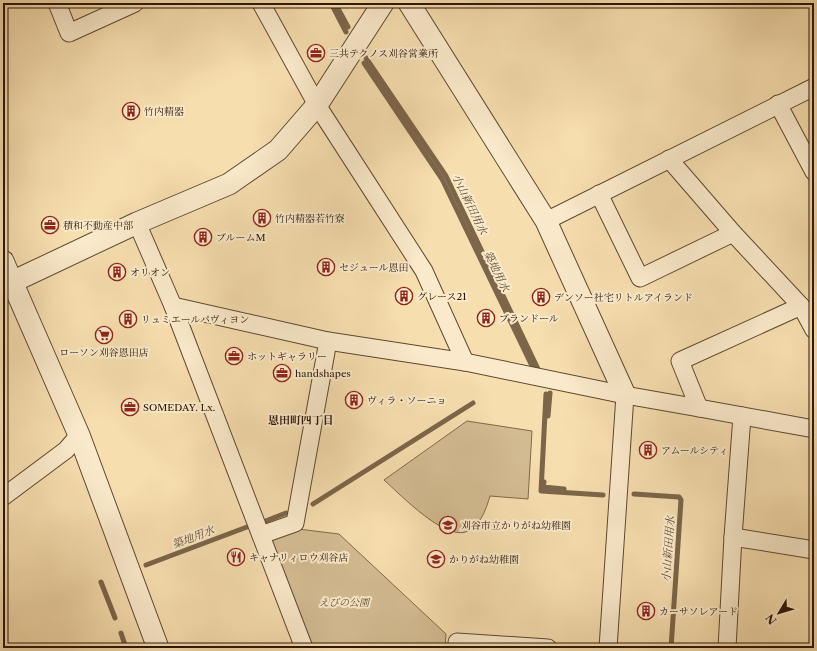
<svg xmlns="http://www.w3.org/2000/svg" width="817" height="651" viewBox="0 0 817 651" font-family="'Libre Caslon Text','Noto Serif JP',serif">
<rect width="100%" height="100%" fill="#f7deaf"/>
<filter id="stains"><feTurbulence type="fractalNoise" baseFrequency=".005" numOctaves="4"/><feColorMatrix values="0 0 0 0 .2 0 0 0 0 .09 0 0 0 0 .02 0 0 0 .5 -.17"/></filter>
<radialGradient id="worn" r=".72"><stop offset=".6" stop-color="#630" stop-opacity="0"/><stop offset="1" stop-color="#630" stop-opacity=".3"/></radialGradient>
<g fill="#d4bc92" stroke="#80694c">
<path d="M467 421 532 431 528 499 490 496C486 509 482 522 470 530 448 545 400 494 384 480Z"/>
<path d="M298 529 339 534 446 634 445 648H312L270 540Z"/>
</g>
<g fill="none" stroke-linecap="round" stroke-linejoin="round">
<g stroke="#7c6549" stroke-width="5">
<path d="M331 3 346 32"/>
<path d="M335 3 348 27"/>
<path d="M366 58 446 176 538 369"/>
<path d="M364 63 442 179 533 368"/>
<path d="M546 394 541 491 603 495"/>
<path d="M548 416 550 393"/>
<path d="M544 482 543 487 564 489"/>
<path d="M634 494 679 497 681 500 671 648"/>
<path d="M313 504 473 403"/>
<path d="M263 522 286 513"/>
<path d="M146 565 247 527"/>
<path d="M101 582 115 618"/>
<path d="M121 633 126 648"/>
</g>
<defs>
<g id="minor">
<path d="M57 3 69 33 135 3"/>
<path d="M261 3 317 105 424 271 465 362"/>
<path d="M778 104 814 172"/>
<path d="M669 159 733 233 801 306 814 330"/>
<path d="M599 194 640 278 733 233"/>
<path d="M546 221 814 87"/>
<path d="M137 223 173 306 328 341 465 362 625 395 699 408 814 429"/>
<path d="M173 306 304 648"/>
<path d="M699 408 680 361 801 306"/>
<path d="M3 497 66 450 79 435"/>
<path d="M261 535 295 523 328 341"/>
<path d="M733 537 814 550"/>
<path d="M457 648V642L548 648"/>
<path d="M608 648 625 395"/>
<path d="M727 648 733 537 742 416"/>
</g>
<g id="tertiary">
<path d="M409 3 546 221 625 395"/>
<path d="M3 261 79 435 158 648"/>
<path d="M12 282 137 223 229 184 278 150 317 105 383 3"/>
</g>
</defs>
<use href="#minor" stroke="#5f4830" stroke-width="19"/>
<use href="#tertiary" stroke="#5f4830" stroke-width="23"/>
<use href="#minor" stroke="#faeacb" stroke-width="17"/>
<use href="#tertiary" stroke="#faeacb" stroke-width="21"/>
</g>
<defs>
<symbol id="office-ring" viewBox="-11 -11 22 22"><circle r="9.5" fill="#faeacb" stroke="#8f2418" stroke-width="1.5"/><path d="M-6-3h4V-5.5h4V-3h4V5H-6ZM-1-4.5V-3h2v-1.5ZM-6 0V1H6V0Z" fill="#8f2418"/></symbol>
<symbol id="building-ring" viewBox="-11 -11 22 22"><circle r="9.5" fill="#faeacb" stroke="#8f2418" stroke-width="1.5"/><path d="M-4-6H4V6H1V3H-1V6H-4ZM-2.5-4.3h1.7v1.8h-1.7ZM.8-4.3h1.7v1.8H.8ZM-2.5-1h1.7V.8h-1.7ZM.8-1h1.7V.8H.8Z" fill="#8f2418"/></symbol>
<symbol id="supermarket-ring" viewBox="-11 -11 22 22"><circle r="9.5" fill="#faeacb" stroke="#8f2418" stroke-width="1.5"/><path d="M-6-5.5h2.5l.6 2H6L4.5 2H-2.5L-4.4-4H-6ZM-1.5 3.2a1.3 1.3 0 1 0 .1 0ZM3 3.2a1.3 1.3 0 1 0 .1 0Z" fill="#8f2418"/></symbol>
<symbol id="school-ring" viewBox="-11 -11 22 22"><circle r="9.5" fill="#faeacb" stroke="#8f2418" stroke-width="1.5"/><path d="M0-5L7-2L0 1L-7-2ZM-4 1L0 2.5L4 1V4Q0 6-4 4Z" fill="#8f2418"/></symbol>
<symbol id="restaurant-ring" viewBox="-11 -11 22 22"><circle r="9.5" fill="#faeacb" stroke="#8f2418" stroke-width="1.5"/><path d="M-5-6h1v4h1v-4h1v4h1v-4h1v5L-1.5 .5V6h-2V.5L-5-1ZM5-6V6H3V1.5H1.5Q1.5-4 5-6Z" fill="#8f2418"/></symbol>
</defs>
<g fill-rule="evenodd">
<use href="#office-ring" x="306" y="43" width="20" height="20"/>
<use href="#building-ring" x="121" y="101" width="20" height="20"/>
<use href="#building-ring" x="252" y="208" width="20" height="20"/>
<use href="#office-ring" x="40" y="215" width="20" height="20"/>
<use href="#building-ring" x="193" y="227" width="20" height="20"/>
<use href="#building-ring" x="316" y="257" width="20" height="20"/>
<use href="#building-ring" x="107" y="262" width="20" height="20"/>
<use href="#building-ring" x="394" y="286" width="20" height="20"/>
<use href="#building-ring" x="531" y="287" width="20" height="20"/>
<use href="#building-ring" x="476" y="308" width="20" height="20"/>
<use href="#building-ring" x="118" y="309" width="20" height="20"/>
<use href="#supermarket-ring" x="94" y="325" width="20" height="20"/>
<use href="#office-ring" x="224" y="346" width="20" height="20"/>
<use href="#office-ring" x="272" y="363" width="20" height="20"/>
<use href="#building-ring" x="344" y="390" width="20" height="20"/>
<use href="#office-ring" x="120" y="397" width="20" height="20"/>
<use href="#building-ring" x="638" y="440" width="20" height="20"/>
<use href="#school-ring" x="438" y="515" width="20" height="20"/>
<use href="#restaurant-ring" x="226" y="547" width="20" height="20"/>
<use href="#school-ring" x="426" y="549" width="20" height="20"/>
<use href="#building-ring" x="636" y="601" width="20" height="20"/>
</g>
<g text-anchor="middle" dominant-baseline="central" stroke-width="4" stroke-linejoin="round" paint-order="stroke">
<g font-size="10" fill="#2c1606" stroke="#faeacb" text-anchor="start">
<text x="329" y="53">三共テクノス刈谷営業所</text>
<text x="144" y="111">竹内精器</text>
<text x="275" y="218">竹内精器若竹寮</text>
<text x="63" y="225">積和不動産中部</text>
<text x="216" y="237">ブルームM</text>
<text x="339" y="267">セジュール恩田</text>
<text x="130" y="272">オリオン</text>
<text x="417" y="296">グレース21</text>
<text x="554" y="297">デンソー社宅リトルアイランド</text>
<text x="499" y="318">プランドール</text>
<text x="141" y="319">リュミエールパヴィヨン</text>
<text x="104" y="352" text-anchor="middle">ローソン刈谷恩田店</text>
<text x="247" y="356">ホットギャラリー</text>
<text x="295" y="373">handshapes</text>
<text x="367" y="400">ヴィラ・ソーニョ</text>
<text x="143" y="407">SOMEDAY. Lx.</text>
<text x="661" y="450">アムールシティ</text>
<text x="461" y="525">刈谷市立かりがね幼稚園</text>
<text x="249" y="557">キャナリィロウ刈谷店</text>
<text x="449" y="559">かりがね幼稚園</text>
<text x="659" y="611">カーサソレアード</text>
</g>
<g font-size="10" font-style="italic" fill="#5e4830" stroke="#faeacb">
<text x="344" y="602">えびの公園</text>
</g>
<g font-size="11" font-style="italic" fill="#624b33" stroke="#faeacb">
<text transform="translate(470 204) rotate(64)">小山新田用水</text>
<text transform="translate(497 271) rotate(64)">築地用水</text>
<text transform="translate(193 537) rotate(-21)">築地用水</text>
<text transform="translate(668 549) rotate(-86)">小山新田用水</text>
</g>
<g font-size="11" font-weight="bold" fill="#2c1606" stroke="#faeacb">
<text x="301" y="420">恩田町四丁目</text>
</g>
</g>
<rect width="817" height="651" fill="none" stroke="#f7deaf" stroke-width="16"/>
<rect x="4" y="4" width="809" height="643" fill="none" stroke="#2c1606" stroke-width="2"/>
<rect x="8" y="8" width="801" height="635" fill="none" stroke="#2c1606"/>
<g transform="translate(779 613) rotate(232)" stroke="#faeacb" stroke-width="3" paint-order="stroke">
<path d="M0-3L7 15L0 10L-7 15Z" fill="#2c1606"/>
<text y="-6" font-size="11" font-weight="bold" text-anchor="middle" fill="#2c1606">N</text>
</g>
<rect width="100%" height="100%" filter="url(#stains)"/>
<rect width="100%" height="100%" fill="url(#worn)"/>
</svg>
